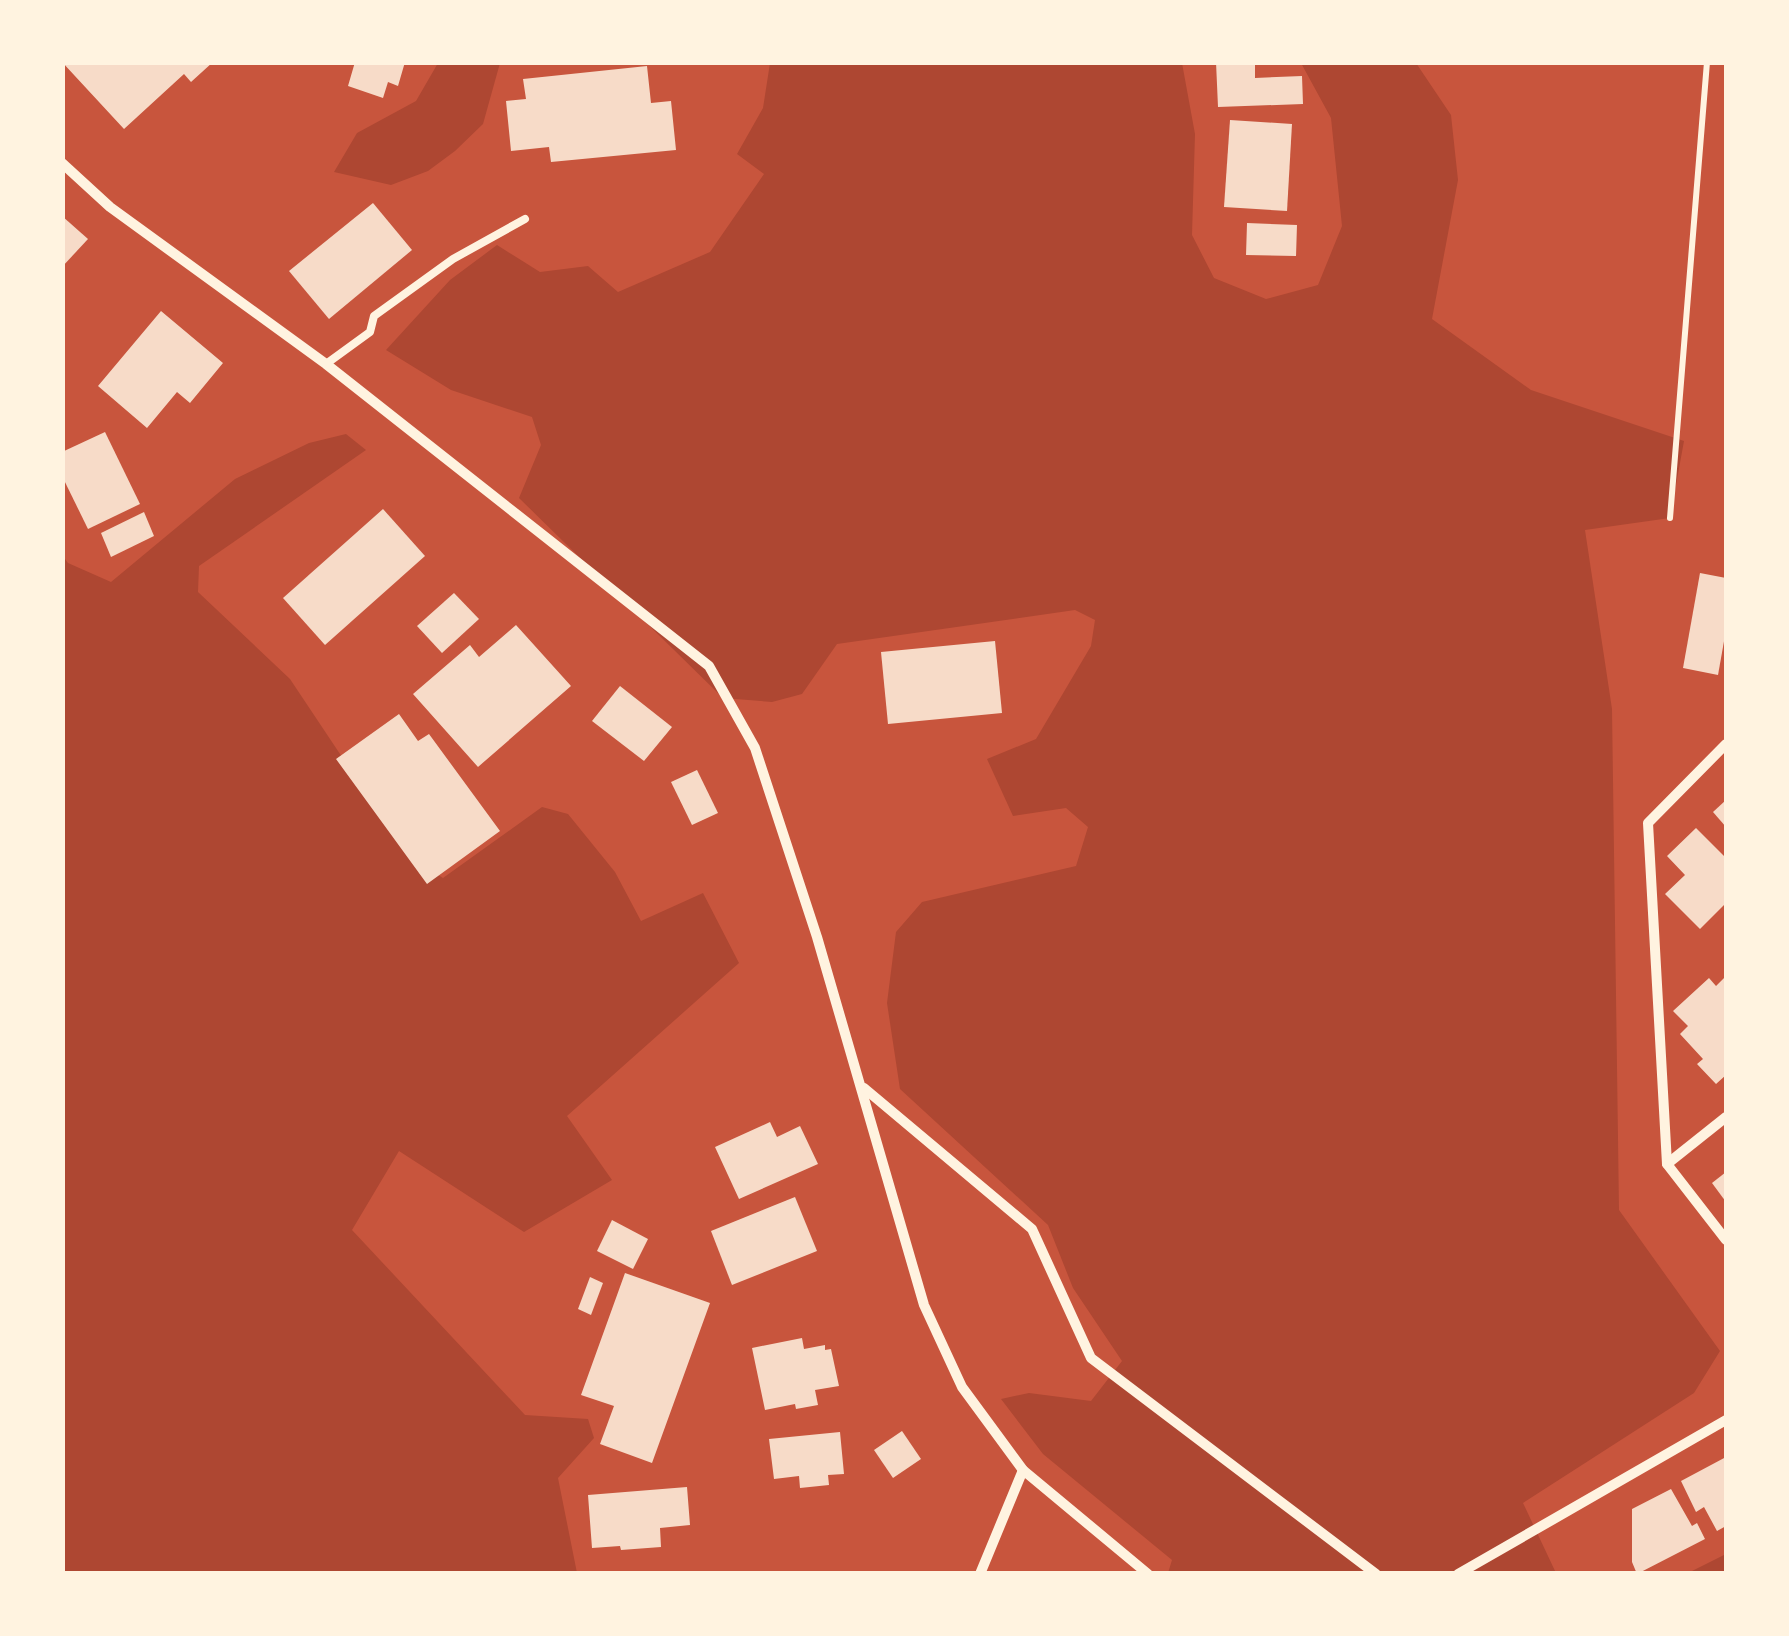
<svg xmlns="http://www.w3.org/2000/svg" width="1789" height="1636" viewBox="0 0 1789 1636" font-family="'Titillium Web',sans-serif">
<rect width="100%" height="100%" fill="#c8553d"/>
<g fill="#ae4732">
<path d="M438 63H500L483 124 455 151 428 171 391 185 334 172 357 133 416 101Z"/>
<path d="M770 63H1182L1195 134 1192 235 1214 278 1266 299 1318 285 1342 226 1331 118 1301 63H1416L1451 115 1458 180 1432 319 1531 390 1684 441 1670 518 1585 530 1612 709 1619 1210 1720 1351 1694 1393 1523 1503 1556 1573H1168L1172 1560 1043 1454 1001 1399 1029 1393 1091 1401 1122 1361 1073 1288 1048 1225 900 1089 887 1003 896 932 922 902 1076 866 1088 827 1066 808 1013 816 987 759 1036 739 1091 646 1095 620 1075 610 837 644 802 694 772 702 723 698 519 498 541 445 532 417 451 390 386 350 450 280 497 245 540 272 588 266 618 292 710 252 764 174 737 154 763 108Z"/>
<path d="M346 434 366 450 199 566 198 592 290 679 408 856 443 878 542 807 568 814 615 872 641 921 703 893 739 963 567 1116 612 1180 524 1232 399 1151 352 1230 525 1415 588 1419 594 1438 558 1478 577 1573H63L62 555 68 563 111 582 235 479 309 443Z"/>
<path d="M1726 1554V1573H1688Z"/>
</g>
<g fill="#f7dbc8">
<path d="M62 62H213L191 82 184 74 124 129Z"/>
<path d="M355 62H405L398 86 388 82 383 98 348 86Z"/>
<path d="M1216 62H1255V78L1302 76 1303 104 1218 107Z"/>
<path d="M647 66 651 103 671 101 676 150 551 162 549 147 511 151 506 101 526 99 523 79Z"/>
<path d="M1230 120 1292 124 1287 211 1224 207Z"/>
<path d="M373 203 412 250 329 319 289 271Z"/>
<path d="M62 216 88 239 62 267Z"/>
<path d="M1247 223 1297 225 1296 256 1246 255Z"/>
<path d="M161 311 223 363 190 403 177 392 147 428 98 386Z"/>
<path d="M105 432 140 504 88 529 62 476V452Z"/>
<path d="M383 509 425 556 325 645 283 598Z"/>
<path d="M144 512 154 536 111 557 101 533Z"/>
<path d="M1700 573 1726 578V630L1718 675 1683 668Z"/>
<path d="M454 593 479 619 442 653 417 626Z"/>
<path d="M516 625 571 686 478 767 413 694 470 645 479 657Z"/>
<path d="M995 641 1002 713 888 724 881 652Z"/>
<path d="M620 686 672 727 644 761 592 721Z"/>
<path d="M399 714 418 741 429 734 500 831 427 884 336 759Z"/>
<path d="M697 770 718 813 692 825 671 782Z"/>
<path d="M1726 800V827L1713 812Z"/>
<path d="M1696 828 1726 858V903L1700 929 1665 894 1685 875 1667 856Z"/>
<path d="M1726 976V1075L1716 1084 1697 1064 1703 1059 1680 1034 1688 1026 1673 1011 1709 978 1716 986Z"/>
<path d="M770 1122 777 1137 800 1126 818 1164 739 1199 715 1147Z"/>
<path d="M1726 1172V1202L1712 1183Z"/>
<path d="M795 1197 817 1251 732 1285 711 1231Z"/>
<path d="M612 1220 648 1239 633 1269 597 1251Z"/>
<path d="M625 1273 710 1303 652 1463 600 1444 614 1406 581 1395Z"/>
<path d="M590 1277 603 1283 591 1315 578 1309Z"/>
<path d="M802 1338 804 1349 825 1345V1350L831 1349 839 1386 815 1390 818 1405 796 1409 795 1404 765 1410 752 1348Z"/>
<path d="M902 1431 921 1459 893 1478 874 1450Z"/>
<path d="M840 1432 844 1474 828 1475 829 1485 800 1488 799 1476 774 1479 769 1439Z"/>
<path d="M1726 1457V1526L1717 1531 1704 1507 1696 1512 1681 1481Z"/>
<path d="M687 1487 690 1525 660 1528 661 1547 621 1550 620 1546 592 1548 588 1495Z"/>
<path d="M1671 1489 1692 1526 1697 1523 1705 1539 1637 1574 1632 1562V1509Z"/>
</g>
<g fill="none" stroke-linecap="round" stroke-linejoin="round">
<path stroke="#fff3e0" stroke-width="6" d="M1670 518 1707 62"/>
<path stroke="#fff3e0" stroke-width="8" d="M326 364 370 332 374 316 453 259 525 219"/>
<g stroke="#fff3e0" stroke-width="10">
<path d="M62 163 110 207 326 364 709 666 755 748 817 937 924 1305 962 1387 1023 1470 1148 1574"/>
<path d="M1726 744 1648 823 1667 1164 1726 1240"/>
<path d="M864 1088 1032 1229 1091 1358 1376 1574"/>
<path d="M1667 1164 1726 1117"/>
<path d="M980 1574 1023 1470"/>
<path d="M1458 1574 1726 1420"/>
</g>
</g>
<rect width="1789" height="1636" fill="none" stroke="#fff3e0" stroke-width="130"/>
</svg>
